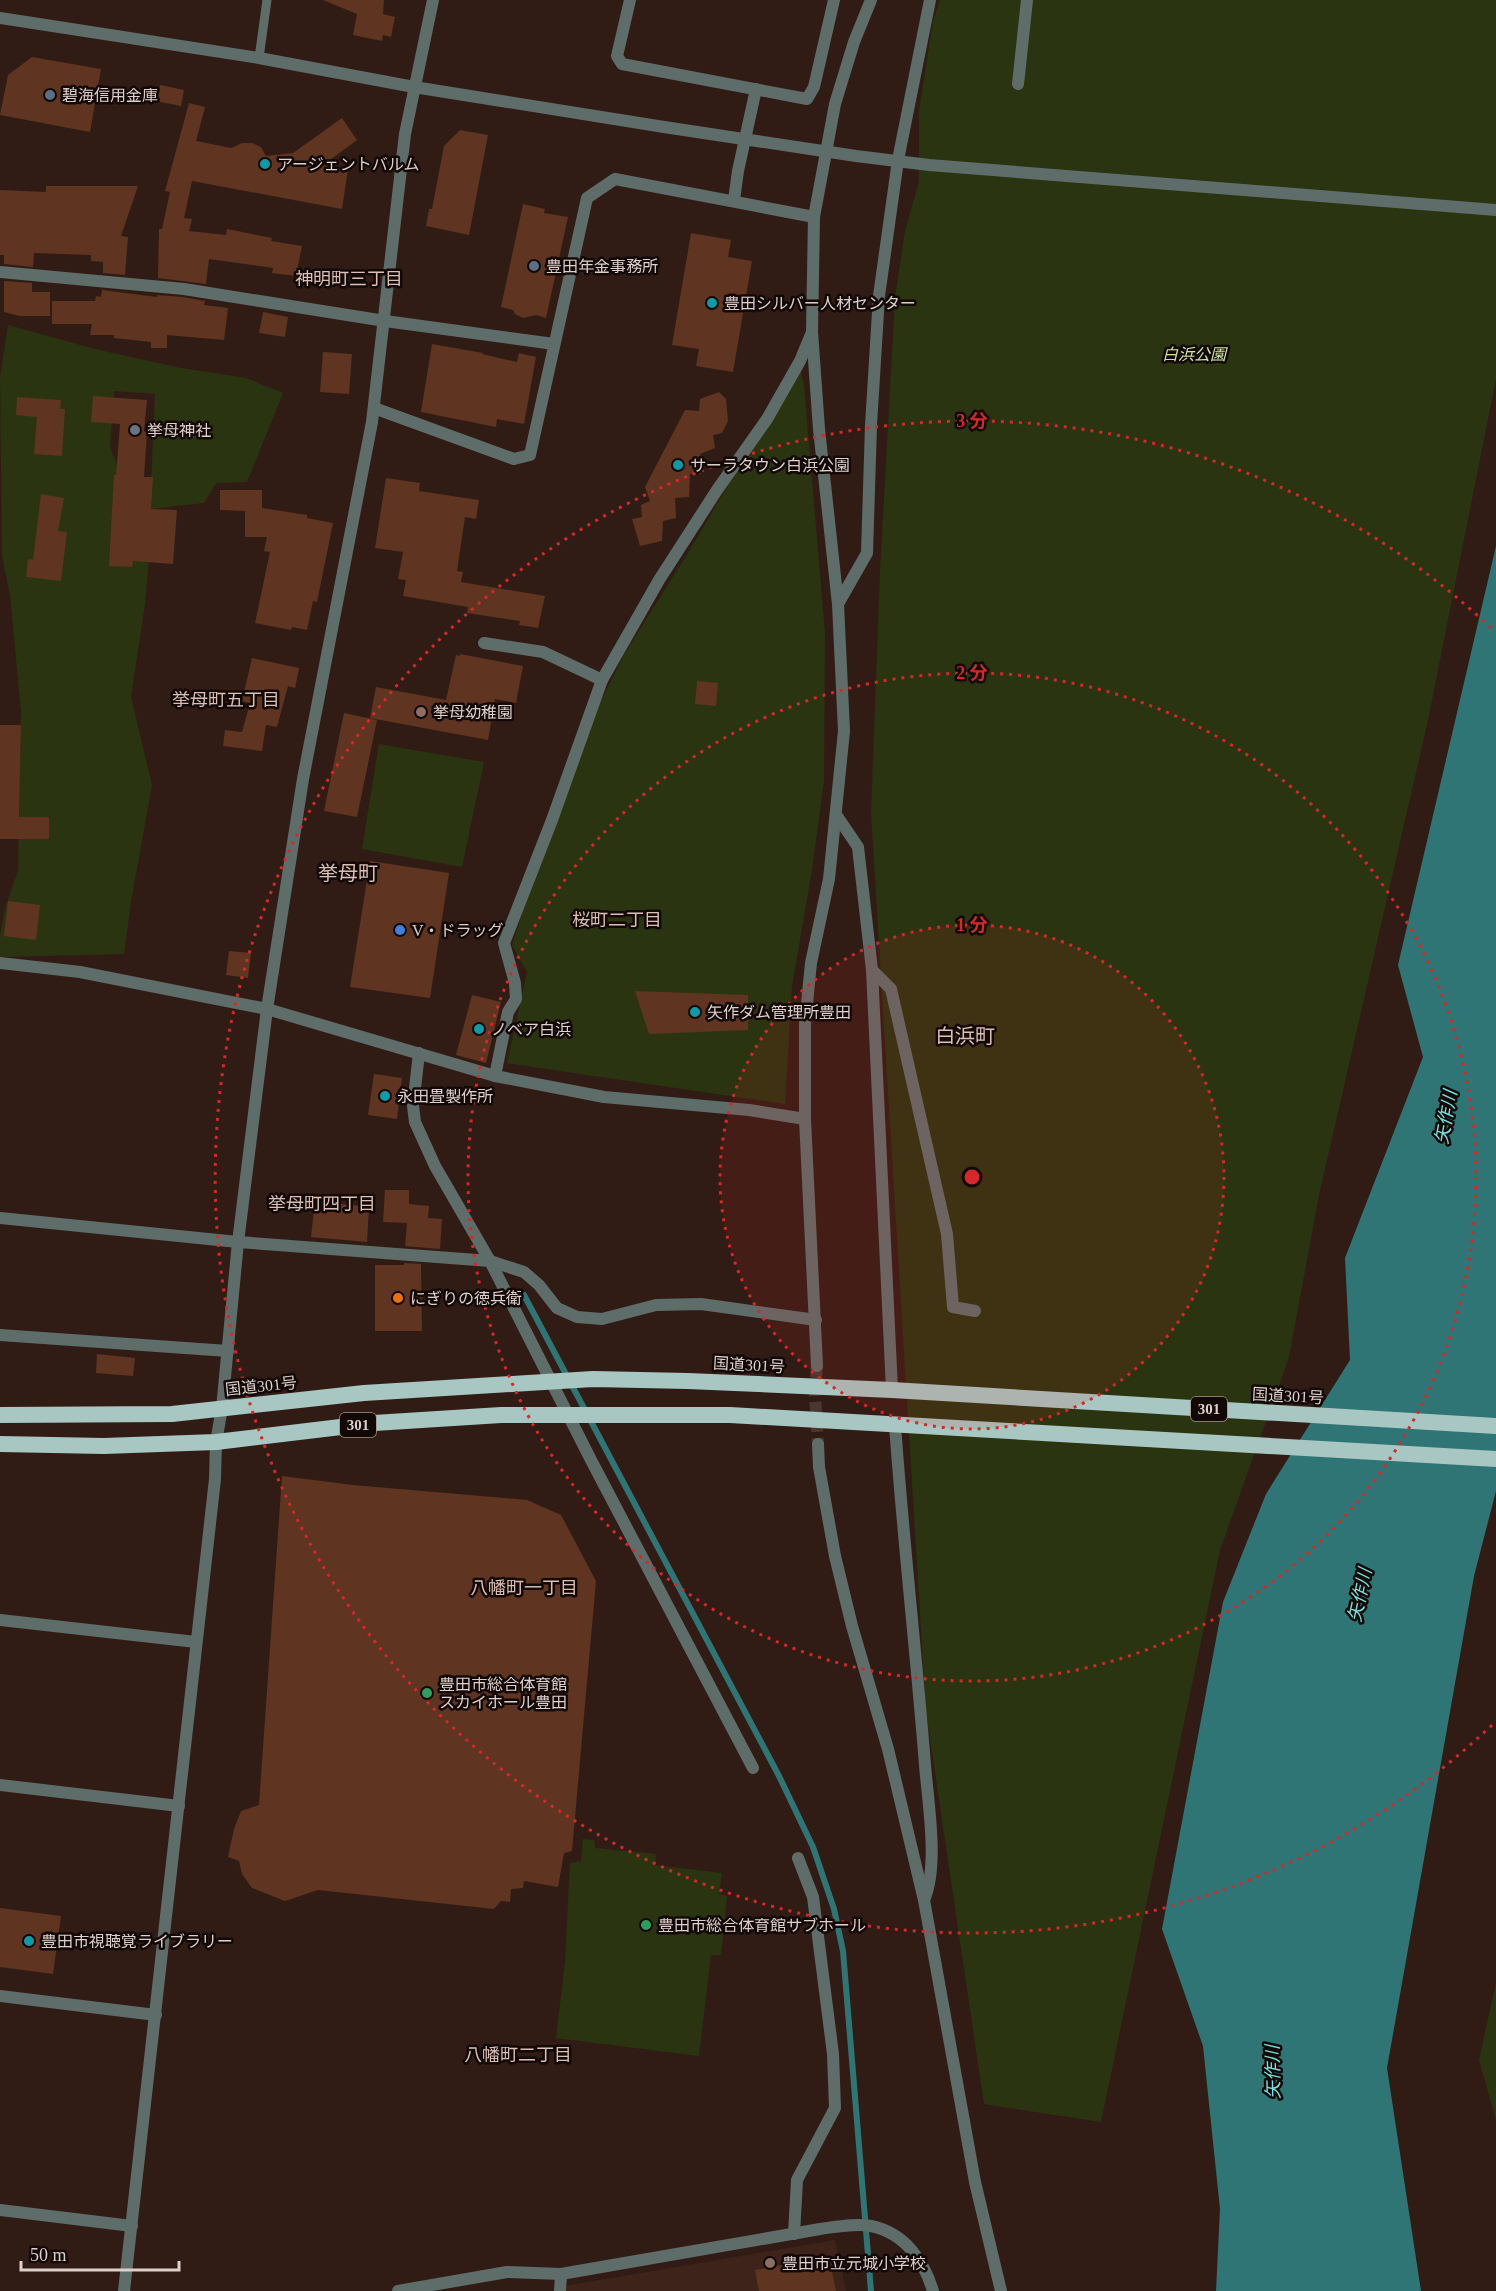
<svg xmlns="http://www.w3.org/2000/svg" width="1496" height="2291" viewBox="0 0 1496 2291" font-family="'Times New Roman','Noto Sans JP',serif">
<rect width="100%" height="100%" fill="#311c15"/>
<path fill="#3d2319" d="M835 2240 846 2291H564V2286Z"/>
<g fill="#2b3411">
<path d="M940 0H1496V379L1428 720 1319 1195 1289 1357 1220 1550 1101 2122 984 2104 926 1711 871 813 880 572 895 298 905 231 919 182V111L933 21Z"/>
<path d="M8 325 95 349 181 368 246 378 283 393 247 482 216 483 204 503 150 509 155 394 114 391 110 447 150 548 145 604 131 697 152 785 131 902 124 954 0 957V936L5 908 18 871 21 712 10 595 2 556 0 377Z"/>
<path d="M800 368 804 385 825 633 824 781 812 870 792 986 785 1104 507 1063 527 972 512 945 552 820 593 717 625 653 691 548 767 419Z"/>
<path d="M379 744 484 762 462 867 362 849Z"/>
<path d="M583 1839 594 1840 595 1848 656 1854 655 1865 722 1873 719 1894 727 1896 721 1955H711L699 2056 556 2038 565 1962 570 1863 581 1861Z"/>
<path d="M1496 1983V2120L1479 2060Z"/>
</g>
<path fill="#307576" d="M1496 546V1491L1474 1576 1387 2068 1421 2291H1216L1220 2209 1203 2046 1162 1929 1223 1602 1266 1494 1350 1360 1345 1258 1423 1057 1398 965Z"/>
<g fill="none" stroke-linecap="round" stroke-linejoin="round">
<path stroke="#307576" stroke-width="6" d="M524 1295 779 1776 813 1847 834 1909 843 1951 871 2291"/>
</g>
<g fill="#5f3420">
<path d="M323 0H384L383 14 395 17 391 37 383 35 382 41 353 35 357 14Z"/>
<path d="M32 57 101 69 90 132 0 115 8 75Z"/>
<path d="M160 85 184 90 181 106 156 101Z"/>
<path d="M189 103 205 107 196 141 231 148 242 143H252L261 147 266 156 293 153 342 118 357 140 323 165 348 169 342 209 192 181 184 218 192 219 189 231 226 235 227 229 272 238 271 241 302 246 296 276 272 273 273 268 209 259 206 284 158 278 159 229H162L170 192 165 191Z"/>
<path d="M460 130 488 135 469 235 426 226 429 209H432L444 146Z"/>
<path d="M46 186H138L121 236 128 237 125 275 103 273V262L91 261V255L34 253 33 267 4 264V255H0V190L46 192Z"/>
<path d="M523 204 545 209 544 213 568 217 546 318 536 315 523 318 515 314 513 310 501 307Z"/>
<path d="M691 233 731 240 728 257 752 261 733 372 696 366 699 349 672 345Z"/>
<path d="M4 281 32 283V292H50V316H19L4 312Z"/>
<path d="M102 290 157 297V295L183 297 205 301 204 305 228 308 224 340 167 335V348H151V342L114 338V335H90L92 324H52V301H95L96 296 101 297Z"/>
<path d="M263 312 288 317 285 337 259 333Z"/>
<path d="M432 344 483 353 482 354 517 362 519 353 536 357 524 424 497 419 496 427 421 412Z"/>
<path d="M323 352 352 354 349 394 320 392Z"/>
<path d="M719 392 726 399 728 421 722 433 713 435 715 448 700 454 701 474H690L689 497 675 498 676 518 663 521 662 541 640 546 632 519 642 517 641 505 650 501 645 487 685 410 699 411 700 399Z"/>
<path d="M93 396 147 400 144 431 147 432 144 477H153L151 509 177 510 173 564 133 561 132 567 109 566 114 475H116L120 424 91 422Z"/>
<path d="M17 397 61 400 60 409H65L62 456 34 454 37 417 16 415Z"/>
<path d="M386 478 420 483 419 491 479 500 476 519 465 517 457 571 463 572 461 582 545 596 538 628 519 625 520 621 467 613 468 607 403 596 406 580 398 579 403 552 375 548Z"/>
<path d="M220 490H262V508L307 515V518L333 523 317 602 313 601 307 630 292 627 291 630 255 623 270 552 264 551 267 537H245V511L220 510Z"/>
<path d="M41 494 64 498 58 531 67 532 61 581 26 577 28 559 33 560Z"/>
<path d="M460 654 523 666 516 703 495 699 488 740 370 718 376 687 446 700 456 655 460 656Z"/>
<path d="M252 658 299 668 295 688 288 686 277 727 266 725 262 751 223 746 225 730 242 732 250 703 242 701Z"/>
<path d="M697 681 718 683 716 706 695 704Z"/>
<path d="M344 713 377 720 357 817 324 811Z"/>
<path d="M0 725H21L19 817H49V839H0Z"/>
<path d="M370 861 449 873 430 998 350 987Z"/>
<path d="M8 901 40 905 36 940 4 936Z"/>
<path d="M229 951 251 953 248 978 226 975Z"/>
<path d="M635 991 748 995V1030L649 1034Z"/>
<path d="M472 995 501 1002 486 1063 456 1055Z"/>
<path d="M374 1074 402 1078 397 1119 368 1115Z"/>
<path d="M385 1190H409V1204L429 1206 428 1218 442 1219 440 1249 405 1246 407 1223 383 1222Z"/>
<path d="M315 1201 369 1207 367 1242 311 1237Z"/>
<path d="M404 1263 421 1264 422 1331H375V1265H404Z"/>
<path d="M97 1354 135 1358 133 1376 96 1373Z"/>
<path d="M282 1476 353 1485 527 1500 561 1515 596 1581 572 1851 564 1853 558 1887 524 1881 523 1888 511 1889 510 1902 501 1901 494 1909 318 1890 285 1901 252 1888 242 1874 239 1861 228 1857 234 1829 241 1811 259 1805Z"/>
<path d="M0 1908 61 1916 53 1974 0 1967Z"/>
<path d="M829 2257 836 2291H759L755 2270Z"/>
</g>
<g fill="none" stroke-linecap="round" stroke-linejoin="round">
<path stroke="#4b3730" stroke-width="12" stroke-dasharray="12 6" stroke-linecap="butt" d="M817 1366 815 1393 818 1444"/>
<path stroke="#5f6d6a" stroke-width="9" d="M259 58 267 0"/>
<g stroke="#5f6d6a" stroke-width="12">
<path d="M630 0 617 56 622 64 807 99 814 87 834 0"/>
<path d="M1018 84 1027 0"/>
<path d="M734 200 738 171 756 89"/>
<path d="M0 272 184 289 385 321 554 344"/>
<path d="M374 408 514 459 530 455 587 198 615 179 814 217"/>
<path d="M484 643 543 652 602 680"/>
<path d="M0 963 80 972 267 1009 495 1076 604 1097 749 1110 805 1119"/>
<path d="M872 970 891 989 947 1234 953 1307 975 1311"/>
<path d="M419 1053 413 1106 415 1122 435 1166 490 1261 591 1460 753 1768"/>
<path d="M495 1076 508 1012 516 999 515 983 504 943 552 820 602 680 659 580 717 490 767 419 800 361 812 332"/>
<path d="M0 1218 238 1242 490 1261 524 1272 539 1285 557 1308 577 1317 602 1319 656 1305 701 1304 816 1320"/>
<path d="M0 1335 228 1351"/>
<path d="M895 1425C903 1538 916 1651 925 1765 928 1803 939 1866 924 1900"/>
<path d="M0 1620 196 1642"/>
<path d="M0 1996 156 2015"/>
<path d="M0 2210 132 2226"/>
<path d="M794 2234 797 2180 835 2108 833 2054 813 1897 798 1858"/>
<path d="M560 2291 561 2274"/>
</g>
<g stroke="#5f6d6a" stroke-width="12">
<path d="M0 18 259 58 414 87 664 127 856 156 929 165 1496 210"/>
<path d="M838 604 867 553 871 425 879 296 898 160 930 0"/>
<path d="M837 816 858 847 872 970 892 1390"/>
<path d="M817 1366 805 1119V1024L811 963 829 879 844 731 838 604 819 429 812 332 814 217 835 104 854 42 871 0"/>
<path d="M818 1444 819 1467 835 1556 852 1626 888 1749 924 1900 975 2182 1001 2291"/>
<path d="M0 1785 179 1806"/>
<path d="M124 2291 215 1479 216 1442 222 1408 238 1242 267 1009 303 779 372 422 405 134 433 0"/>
<path d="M398 2291 507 2272 561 2274 820 2229C836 2227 855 2223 871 2226 905 2233 924 2261 933 2291"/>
</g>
<g stroke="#a8c7c2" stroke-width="16">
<path d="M0 1415 172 1414 364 1393 593 1379 688 1381 892 1390 1496 1426"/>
<path d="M0 1444 104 1446 216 1442 374 1423 501 1415H730L1496 1459"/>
</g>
</g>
<circle cx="972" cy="1177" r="252" fill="#d62828" fill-opacity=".12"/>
<g fill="none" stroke="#d62828" stroke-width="3" stroke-dasharray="3 6">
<circle cx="972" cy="1177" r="252"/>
<circle cx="972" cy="1177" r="504"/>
<path d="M1492 1725A756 756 0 1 1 1492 629"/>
</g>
<g fill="#5c6f8a" stroke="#120906" stroke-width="2">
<circle cx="50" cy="95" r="6"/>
<circle cx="534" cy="266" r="6"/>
</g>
<g fill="#0f9aa8" stroke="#120906" stroke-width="2">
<circle cx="265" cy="164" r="6"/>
<circle cx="712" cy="303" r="6"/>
<circle cx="678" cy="465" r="6"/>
<circle cx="695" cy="1012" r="6"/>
<circle cx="479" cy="1029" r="6"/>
<circle cx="385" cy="1096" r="6"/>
<circle cx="29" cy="1941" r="6"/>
</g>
<circle fill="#6b7280" stroke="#120906" stroke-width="2" cx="135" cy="430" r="6"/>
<g fill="#8d6e63" stroke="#120906" stroke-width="2">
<circle cx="421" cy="712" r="6"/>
<circle cx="770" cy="2263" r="6"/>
</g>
<circle fill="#3f7fe0" stroke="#120906" stroke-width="2" cx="400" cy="930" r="6"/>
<circle fill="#e8710a" stroke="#120906" stroke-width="2" cx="398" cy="1298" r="6"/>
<g fill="#2e9e5b" stroke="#120906" stroke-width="2">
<circle cx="427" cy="1693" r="6"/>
<circle cx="646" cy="1925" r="6"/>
</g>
<g text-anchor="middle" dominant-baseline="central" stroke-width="5" stroke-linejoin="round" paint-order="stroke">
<g fill="#120906" stroke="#a1948f" stroke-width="1.5">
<rect x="1191" y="1397" width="36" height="24" rx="4.5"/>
<rect x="340" y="1413" width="36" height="24" rx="4.5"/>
</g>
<g font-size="15" font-weight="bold" fill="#decfca">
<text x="1209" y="1409">301</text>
<text x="358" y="1425">301</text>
</g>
<g font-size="16" fill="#decfca" stroke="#120906" text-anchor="start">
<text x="62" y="95">碧海信用金庫</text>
<text x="277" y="164">アージェントバルム</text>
<text x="546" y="266">豊田年金事務所</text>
<text x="724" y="303">豊田シルバー人材センター</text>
<text x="147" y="430">挙母神社</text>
<text x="690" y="465">サーラタウン白浜公園</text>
<text x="433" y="712">挙母幼稚園</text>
<text x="412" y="930">V・ドラッグ</text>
<text x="707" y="1012">矢作ダム管理所豊田</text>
<text x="491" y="1029">ノベア白浜</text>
<text x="397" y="1096">永田畳製作所</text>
<text x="410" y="1298">にぎりの徳兵衛</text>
<text x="439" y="1684">豊田市総合体育館<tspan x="439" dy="18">スカイホール豊田</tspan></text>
<text x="658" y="1925">豊田市総合体育館サブホール</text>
<text x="41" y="1941">豊田市視聴覚ライブラリー</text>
<text x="782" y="2263">豊田市立元城小学校</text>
</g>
<g font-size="16" font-style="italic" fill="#cfe69c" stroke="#120906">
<text x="1194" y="354">白浜公園</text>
</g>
<g font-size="16" fill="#decfca" stroke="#120906">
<text transform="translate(749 1365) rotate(3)">国道301号</text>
<text transform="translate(261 1386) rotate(-6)">国道301号</text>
<text transform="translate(1288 1396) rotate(3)">国道301号</text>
</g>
<g font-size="18" fill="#dbbeb4" stroke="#120906">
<text x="349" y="279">神明町三丁目</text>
<text x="226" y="700">挙母町五丁目</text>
<text x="617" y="920">桜町二丁目</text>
<text x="322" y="1204">挙母町四丁目</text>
<text x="524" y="1588">八幡町一丁目</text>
<text x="518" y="2055">八幡町二丁目</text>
</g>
<g font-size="18" font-style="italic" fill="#75e0e1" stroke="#120906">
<text transform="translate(1446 1117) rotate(-80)">矢作川</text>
<text transform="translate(1360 1595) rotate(-78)">矢作川</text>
<text transform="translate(1273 2072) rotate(-91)">矢作川</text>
</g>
<g font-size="20" fill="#dbbeb4" stroke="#120906">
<text x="348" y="873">挙母町</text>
<text x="965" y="1036">白浜町</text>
</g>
</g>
<circle cx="972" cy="1177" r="9" fill="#d62828" stroke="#120906" stroke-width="3"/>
<g font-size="18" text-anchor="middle" font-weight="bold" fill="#d62828" stroke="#120906" stroke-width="5" stroke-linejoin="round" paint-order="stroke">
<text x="972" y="427">3 分</text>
<text x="972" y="679">2 分</text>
<text x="972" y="931">1 分</text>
</g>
<path d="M21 2261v9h158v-9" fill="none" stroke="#decfca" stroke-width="3"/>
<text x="30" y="2261" font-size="18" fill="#decfca" stroke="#120906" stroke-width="4.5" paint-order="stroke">50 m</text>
</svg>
